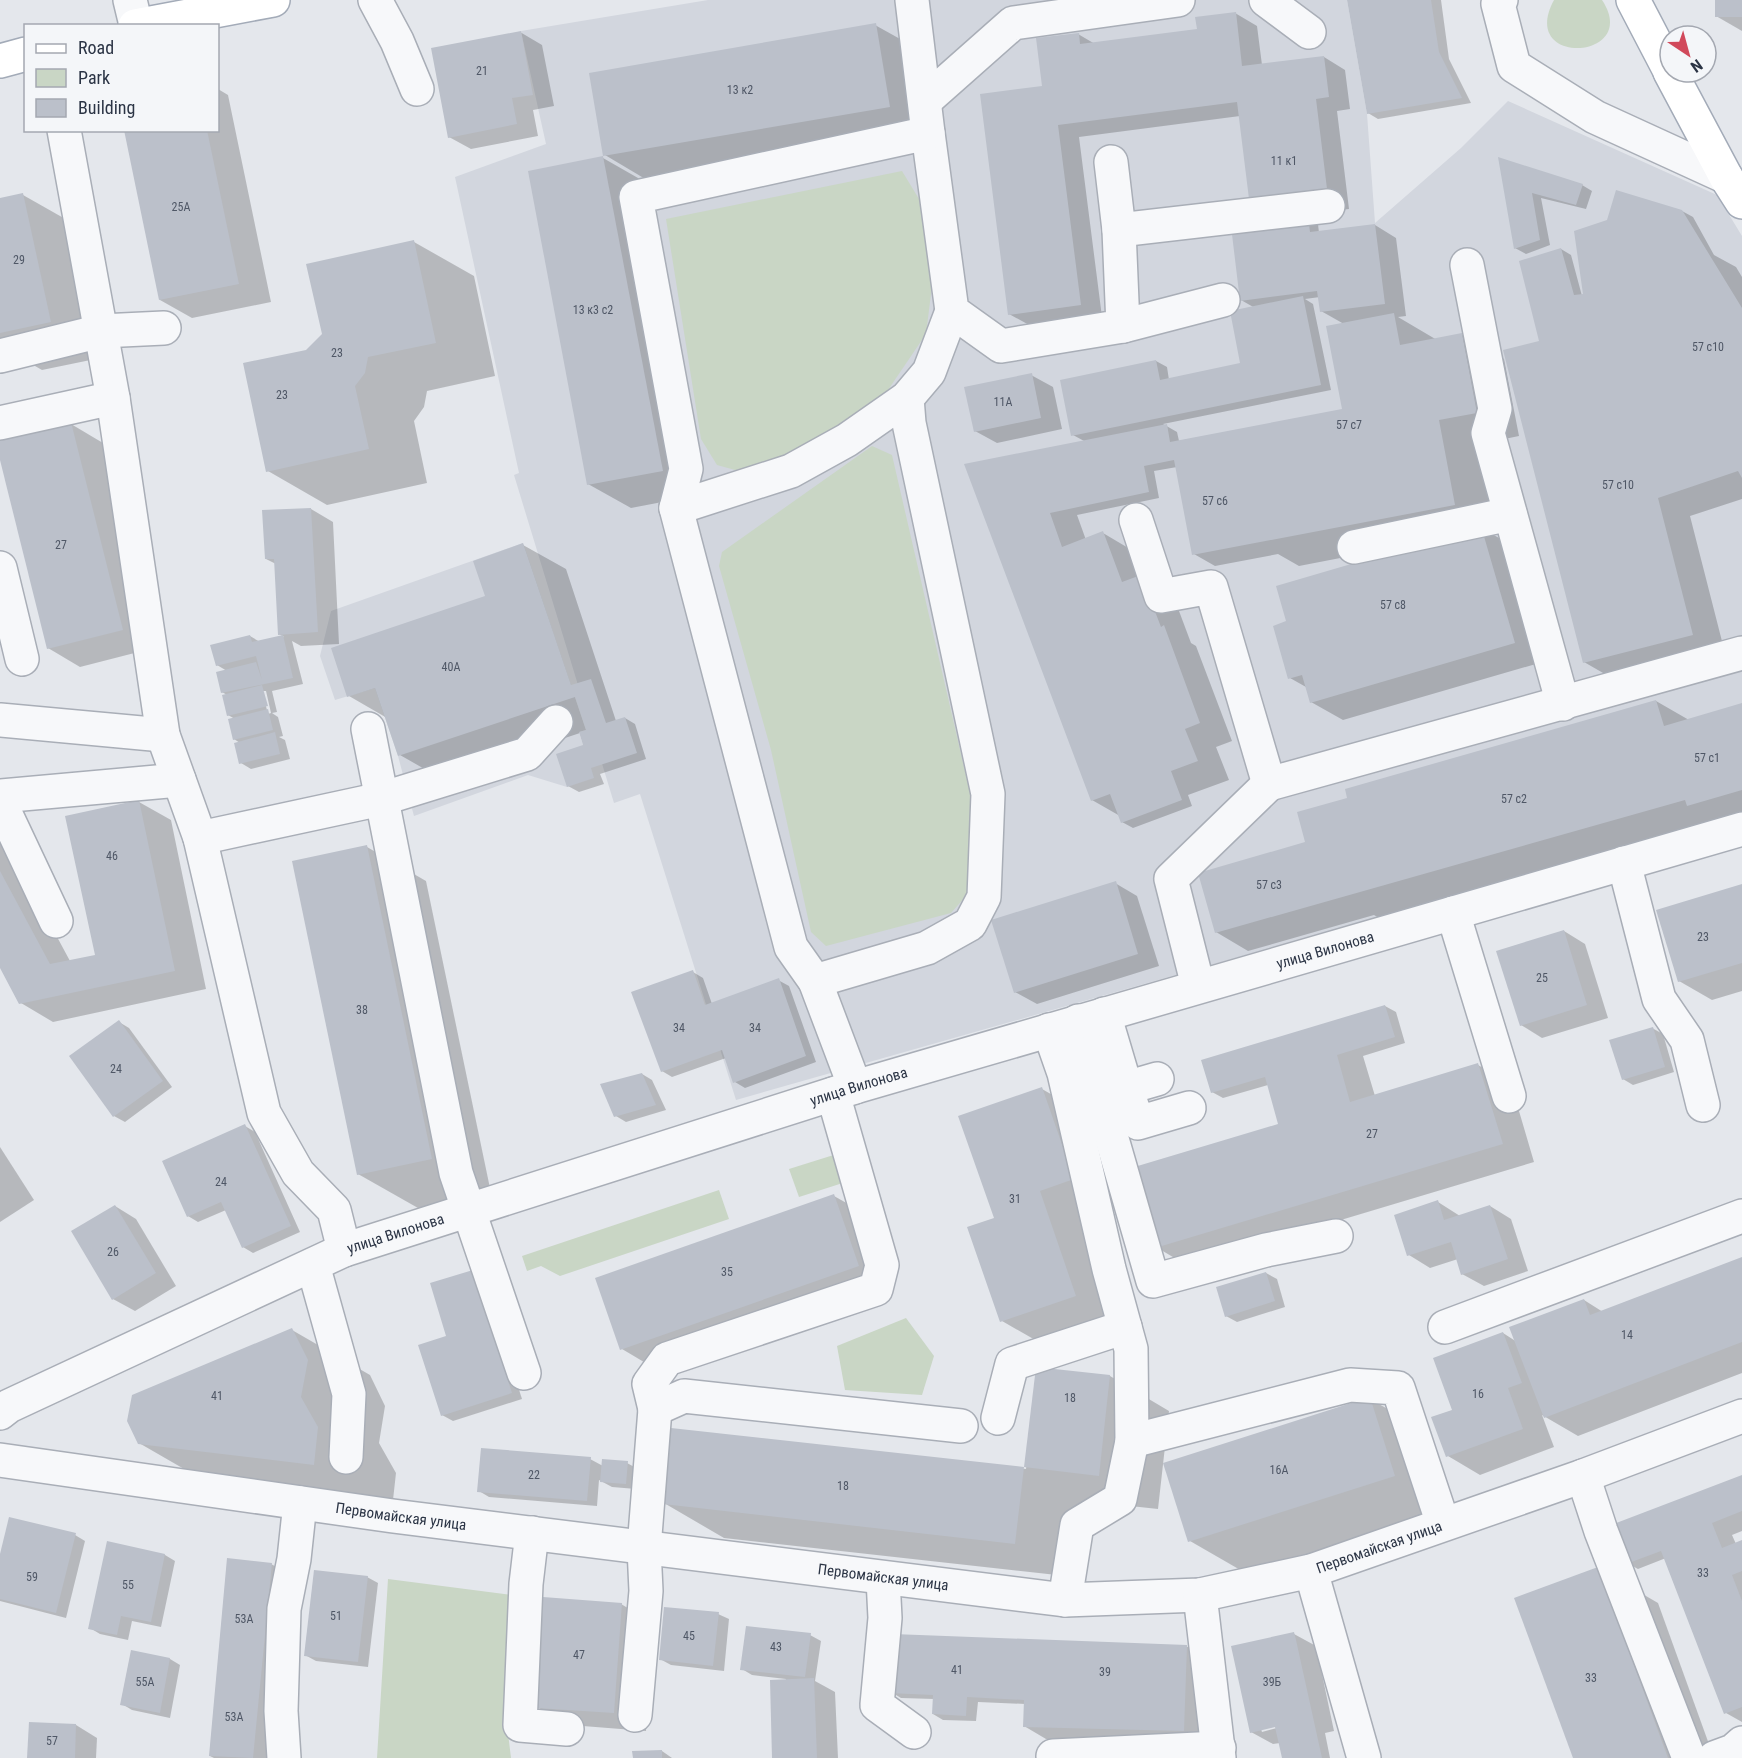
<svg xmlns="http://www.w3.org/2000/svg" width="1742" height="1758" viewBox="0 0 1742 1758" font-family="'Roboto Condensed',sans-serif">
<rect width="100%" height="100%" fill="#e4e7ec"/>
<g fill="#d2d6de">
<path d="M708 0H1347L1367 114 1375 223 1461 148 1508 101 1717 195 1742 236V814L736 1100 640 794 614 803 514 475 519 473 455 177 546 144 521 31Z"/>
<path d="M523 543 586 730 579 732 583 745 567 787 528 775 414 816 398 756 375 688 335 700 320 656 331 611Z"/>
</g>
<g fill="#c9d6c5">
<path d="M1554 0H1602C1642 60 1517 68 1554 0Z"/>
<path d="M902 171 919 199 932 286 926 334 888 390 840 433 746 473 717 465 701 439 666 219Z"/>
<path d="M872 446 892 455 970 793 974 887 951 913 826 946 811 932 771 750 719 566 722 552Z"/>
<path d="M840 1153 849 1181 799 1197 789 1169Z"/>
<path d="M719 1190 729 1219 560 1276 541 1266 527 1271 522 1256Z"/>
<path d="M906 1318 934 1356 922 1395 845 1390 837 1346Z"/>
<path d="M388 1579 511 1595 504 1700 511 1758H377Z"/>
</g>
<g fill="#0003" fill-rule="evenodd">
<path d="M1349 0H1441L1449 59 1471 103 1378 119 1368 113Z"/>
<path d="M1716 0H1742V31L1716 16Z"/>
<path d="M1235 13 1257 26 1262 65 1324 57 1345 70 1350 109 1337 111 1349 209 1273 218 1240 116 1079 137 1102 317 1031 326 1009 314 1044 87 1078 34 1095 44 1199 31Z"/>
<path d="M875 25 918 49 932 131 647 180 605 155Z"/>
<path d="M520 32 542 45 554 106 533 110 538 136 471 149 449 137Z"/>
<path d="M218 89 228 95 271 302 192 318 160 300 125 130H218Z"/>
<path d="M603 158 645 182 704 494 631 508 588 484Z"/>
<path d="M1499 159 1582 185 1592 191 1586 209 1541 198 1550 245 1526 254 1515 248Z"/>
<path d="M23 195 83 229 110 356 42 370 0 346V200Z"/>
<path d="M1682 211 1693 217 1714 255 1736 267 1742 277V499L1690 516 1725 653 1617 681 1584 662 1544 341 1561 249 1571 255 1582 296Z"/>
<path d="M1308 218 1318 224 1319 233 1375 225 1396 238 1406 316 1398 317 1437 340 1462 335 1504 359 1519 436 1480 444 1496 528 1485 530 1513 546 1546 661 1343 720 1311 702 1306 687 1290 678 1288 622 1423 542 1299 566 1278 554 1215 566 1194 554 1177 467 1154 471 1159 498 1077 515 1086 540 1103 533 1135 552 1173 595 1191 643 1196 646 1232 741 1216 747 1229 780 1188 795 1192 806 1133 828 1122 822 1120 816 1092 800 966 466 1086 442 1073 435 1156 361 1167 367 1169 380 1242 365 1255 308 1241 300ZM1320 297 1321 311 1344 324 1343 410 1179 441 1177 432 1163 424 1331 390 1313 304 1305 299Z"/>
<path d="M414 242 474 276 495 376 427 391 424 407 414 421 427 483 327 505 268 471 307 351Z"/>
<path d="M1031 375 1053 387 1062 429 997 443 975 431Z"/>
<path d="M71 424 103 443 154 648 80 667 48 648 0 454V441Z"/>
<path d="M311 509 333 522 339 644 301 646 292 641 303 684 272 691 277 712 272 713 278 717 283 736 279 737 285 740 290 759 251 769 241 763 240 743 234 739 235 719 228 715 227 695 222 692 227 671 217 665 250 636 260 642 284 637 279 634 276 564 266 559ZM262 691H266L271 713 268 714Z"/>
<path d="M523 545 566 569 616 721 625 718 635 724 646 759 600 774 604 784 579 792 568 786 585 746 580 733 442 779 400 755 387 718 349 696 487 597Z"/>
<path d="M1656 701 1689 720 1742 705V817L1384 921 1374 915 1248 951 1216 932 1309 843Z"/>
<path d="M139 802 171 820 206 989 53 1022 21 1003 0 965V831L70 961 96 956Z"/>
<path d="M367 847 426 881 491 1193 418 1208 358 1174Z"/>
<path d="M1115 883 1137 896 1159 966 1037 1004 1015 992Z"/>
<path d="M1742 886V991L1712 1000 1679 981Z"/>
<path d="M1564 931 1585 944 1608 1018 1542 1038 1521 1025Z"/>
<path d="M693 972 703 978 712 1004 778 980 789 986 816 1062 745 1088 735 1082 726 1058 672 1077 662 1071Z"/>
<path d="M1385 1006 1396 1012 1405 1043 1363 1056 1375 1096 1478 1065 1511 1084 1534 1162 1188 1266 1156 1247 1280 1125 1268 1085 1223 1098 1212 1092Z"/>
<path d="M119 1022 129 1028 172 1087 125 1122 114 1116Z"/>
<path d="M1652 1028 1663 1034 1674 1072 1633 1085 1623 1079Z"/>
<path d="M642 1074 652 1080 666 1110 626 1122 616 1116Z"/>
<path d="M1042 1089 1084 1113 1115 1203 1081 1215 1117 1320 1044 1345 1002 1321 996 1219Z"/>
<path d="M245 1126 255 1132 300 1232 253 1253 243 1247 226 1210 198 1222 188 1216Z"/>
<path d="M0 1147 34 1200 0 1222Z"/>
<path d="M834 1196 866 1214 891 1285 654 1368 622 1349Z"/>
<path d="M1438 1202 1460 1216 1490 1206 1511 1219 1528 1271 1484 1286 1462 1274 1458 1259 1430 1268 1409 1255Z"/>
<path d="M115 1206 136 1219 176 1286 135 1311 113 1299Z"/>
<path d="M1742 1258V1373L1578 1436 1542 1415 1554 1447 1480 1475 1448 1456 1433 1418 1454 1410 1503 1333 1517 1342 1584 1300 1603 1312Z"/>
<path d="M1266 1273 1277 1279 1285 1307 1237 1322 1226 1316Z"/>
<path d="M483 1278 522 1399 453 1421 442 1415 448 1337Z"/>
<path d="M292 1330 370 1375 385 1406 379 1443 396 1473 392 1509 217 1488 139 1443Z"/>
<path d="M1037 1368 1110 1376 1169 1411 1158 1509 1084 1501 1075 1577 724 1538 664 1503 672 1430 1026 1469Z"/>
<path d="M1370 1399 1430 1433 1454 1510 1249 1575 1190 1541Z"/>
<path d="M590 1459 603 1466 627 1463 638 1469 636 1489 612 1487 599 1480 597 1506 489 1497 479 1491Z"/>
<path d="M1742 1477V1531L1732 1535 1736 1544 1742 1541V1722L1726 1713 1666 1558 1638 1569 1627 1563Z"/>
<path d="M75 1535 85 1541 66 1618 0 1601V1560Z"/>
<path d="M108 1543 165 1555 175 1561 161 1627 132 1621 128 1640 100 1634 90 1628Z"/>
<path d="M271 1564 282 1570 275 1758H214L210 1756Z"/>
<path d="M1598 1568 1658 1603 1714 1758H1574Z"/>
<path d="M367 1577 378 1583 368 1667 316 1661 305 1655Z"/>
<path d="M621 1604 653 1623 646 1731 570 1725 537 1707Z"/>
<path d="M718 1614 729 1619 724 1671 671 1665 660 1659Z"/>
<path d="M1294 1634 1316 1646 1334 1731 1325 1733 1330 1758H1283L1280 1743 1273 1744 1251 1732ZM1277 1725V1728L1262 1732 1261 1729Z"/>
<path d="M810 1635 821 1641 815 1681 835 1692 838 1758H774L786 1679 752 1675 742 1669Z"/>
<path d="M1186 1646 1208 1659 1205 1742 1046 1739 1024 1726 1025 1704 978 1702 976 1721 943 1720 933 1714 934 1699 901 1698 891 1692Z"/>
<path d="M132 1652 170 1659 180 1665 170 1718 132 1710 122 1704Z"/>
<path d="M76 1725 97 1738 96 1758H29Z"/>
<path d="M662 1751 672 1758H634Z"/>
</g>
<g fill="#bbc0ca">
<path d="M1347 0H1431L1439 52 1462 98 1367 114Z"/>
<rect x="1715" y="0" width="27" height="17"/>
<path d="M1236 12 1242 66 1324 56 1329 97 1316 99 1328 197 1250 207 1237 102 1058 125 1081 305 1008 315 980 94 1042 86 1036 38 1079 33 1080 44 1197 29 1195 17Z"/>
<path d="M876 23 890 107 603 156 589 73Z"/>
<path d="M521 31 533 95 512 98 517 124 448 138 431 48Z"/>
<path d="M124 130H207L239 284 159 300Z"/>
<path d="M603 156 663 471 587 485 528 171Z"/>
<path d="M1498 157 1583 184 1576 205 1532 193 1540 240 1514 249Z"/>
<path d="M1616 190 1682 210 1742 308V478L1738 471 1658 498 1693 635 1583 663 1503 350 1539 341 1519 261 1561 248 1574 295 1583 294 1574 231 1607 220Z"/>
<path d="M23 193 51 322 0 333V198Z"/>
<path d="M1308 216 1310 232 1375 224 1385 304 1320 312 1317 291 1240 301 1231 226Z"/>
<path d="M414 240 436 343 368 357 365 373 355 386 369 449 266 472 243 363 306 350 322 334 306 264Z"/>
<path d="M1303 296 1321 385 1071 436 1060 380 1156 360 1160 380 1240 363 1230 311Z"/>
<path d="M1394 313 1400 345 1462 333 1477 413 1439 420 1455 505 1192 555 1174 460 1144 466 1149 492 1050 513 1062 547 1103 531 1122 582 1141 575 1161 627 1164 625 1200 723 1185 729 1198 761 1171 771 1182 800 1121 823 1110 794 1091 801 964 464 1167 424 1170 442 1342 409 1326 326Z"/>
<path d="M1032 373 1041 418 974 432 964 387Z"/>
<path d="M71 422 123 630 47 649 0 460V440Z"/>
<path d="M311 508 318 632 278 635 274 559H265L262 510Z"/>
<path d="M1481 526 1515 643 1310 703 1302 675 1288 679 1273 626 1286 621 1276 586Z"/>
<path d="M523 543 571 685 591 679 606 723 625 717 637 753 591 768 594 778 567 787 556 754 583 745 579 732 586 730 575 697 398 756 375 688 347 697 331 648 485 596 473 561Z"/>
<path d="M250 635 252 642 283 635 293 678 221 693 216 672 256 662 262 680 256 656 216 666 210 645Z"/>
<path d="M262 685 268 706 227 716 222 695Z"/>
<path d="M1656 700 1664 726 1742 703V790L1687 806 1685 800 1215 933 1198 873 1305 842 1297 812 1347 798 1345 789Z"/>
<path d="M268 709 273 730 233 740 228 719Z"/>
<path d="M275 732 280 754 239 764 234 743Z"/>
<path d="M139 800 175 971 19 1004 0 968V871L50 964 95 955 65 816Z"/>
<path d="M367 845 432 1159 357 1175 292 861Z"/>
<path d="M1116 881 1138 954 1014 993 991 920Z"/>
<path d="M1742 884V963L1678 982 1656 910Z"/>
<path d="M1564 930 1587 1005 1520 1026 1496 951Z"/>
<path d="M693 970 705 1005 779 978 806 1056 733 1083 722 1050 661 1072 631 992Z"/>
<path d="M1385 1005 1395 1037 1337 1055 1350 1102 1478 1063 1503 1144 1155 1248 1131 1168 1278 1124 1265 1077 1211 1093 1201 1060Z"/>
<path d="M119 1020 163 1081 113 1117 69 1056Z"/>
<path d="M1653 1027 1665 1067 1622 1080 1609 1040Z"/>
<path d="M642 1073 656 1105 614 1117 600 1084Z"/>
<path d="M1042 1087 1074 1179 1040 1191 1076 1296 1000 1322 967 1227 994 1218 958 1116Z"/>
<path d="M245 1124 291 1226 242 1248 221 1202 187 1217 162 1161Z"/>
<path d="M834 1194 859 1266 620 1350 595 1278Z"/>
<path d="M1438 1200 1444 1220 1490 1205 1508 1259 1461 1275 1451 1242 1407 1256 1394 1215Z"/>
<path d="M115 1205 156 1273 112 1300 71 1231Z"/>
<path d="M1742 1257V1342L1544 1418 1509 1327 1584 1299 1590 1315Z"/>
<path d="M473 1270 512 1393 441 1416 418 1345 446 1336 430 1283Z"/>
<path d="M1266 1272 1275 1301 1225 1317 1216 1287Z"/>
<path d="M292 1328 308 1360 301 1397 318 1427 314 1465 138 1444 127 1421 132 1395Z"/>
<path d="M1503 1332 1522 1383 1508 1388 1523 1429 1446 1457 1431 1417 1452 1410 1433 1358Z"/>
<path d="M1036 1367 1110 1375 1099 1476 1024 1467Z"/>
<path d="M1370 1397 1395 1476 1188 1542 1163 1463Z"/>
<path d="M671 1428 1024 1467 1015 1544 663 1504Z"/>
<path d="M481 1448 591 1457 587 1501 477 1492Z"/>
<path d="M602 1459 628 1461 626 1484 600 1482Z"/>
<path d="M1742 1475V1511L1712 1523 1722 1548 1742 1540V1571L1732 1575 1742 1601V1707L1724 1714 1661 1551 1626 1564 1611 1525Z"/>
<path d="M9 1517 76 1533 56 1613 0 1599V1554Z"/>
<path d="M107 1541 165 1554 151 1622 121 1616 117 1635 88 1629Z"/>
<path d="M227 1558 272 1563 253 1758 209 1756Z"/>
<path d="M1598 1567 1668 1758H1573L1514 1598Z"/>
<path d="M314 1570 368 1576 358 1662 304 1656Z"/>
<path d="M543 1597 622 1603 614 1713 536 1708Z"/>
<path d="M664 1607 719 1612 713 1666 659 1660Z"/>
<path d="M746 1626 811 1633 805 1677 740 1670Z"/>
<path d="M1294 1632 1296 1640 1322 1758H1282L1275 1727 1250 1733 1231 1646Z"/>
<path d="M893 1634 1187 1645 1184 1731 1023 1727 1024 1700 967 1697 966 1716 932 1714 933 1695 889 1693Z"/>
<path d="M131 1650 170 1658 160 1713 120 1705Z"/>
<path d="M814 1678 817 1758H772L770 1680Z"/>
<path d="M29 1722 76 1724 75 1758H27Z"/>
<path d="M662 1750V1758H633L632 1751Z"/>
</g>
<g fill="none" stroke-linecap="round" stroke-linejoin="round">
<defs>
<g id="minor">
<path d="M130 0 136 25"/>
<path d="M375 0 397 41 417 89"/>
<path d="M1266 0 1309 32"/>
<path d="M1501 0 1498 4 1514 66 1595 117 1726 177"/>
<path d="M926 100 1013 23 1178 0"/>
<path d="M64 130 113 398 163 735 200 838 264 1113 298 1173 334 1210 344 1250"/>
<path d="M928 133 952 311 1001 346 1123 326 1119 230 1111 162"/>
<path d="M1119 230 1328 206"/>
<path d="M1467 265 1495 409 1488 433 1563 704"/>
<path d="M1123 326 1223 300"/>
<path d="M0 356 101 331 164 328"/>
<path d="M0 423 113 398"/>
<path d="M676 508 791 471 847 440 907 398 929 372 952 311"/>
<path d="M1136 520 1161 596 1211 587 1269 784 1742 653"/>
<path d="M1354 547 1510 514"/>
<path d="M0 568 22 659"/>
<path d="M0 720 163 735"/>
<path d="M368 729 456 1173 524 1373"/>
<path d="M0 796 179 780"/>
<path d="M0 802 56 921"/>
<path d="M200 838 381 799 527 754 556 722"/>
<path d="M1624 863 1659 999 1687 1040 1703 1105"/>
<path d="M1453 913 1509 1096"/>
<path d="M815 981 927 948 970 924 984 897 988 794 909 423 907 398"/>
<path d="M1198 986 1171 879 1269 784"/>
<path d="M1104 1014 1126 1088 1157 1079"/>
<path d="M1078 1021 1153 1281 1266 1250 1336 1236"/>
<path d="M1049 1030 1064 1073 1109 1269 1131 1349 1132 1441 1120 1499 1077 1525 1065 1600"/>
<path d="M855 1087 815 981 791 947 676 508 686 469 636 197 928 133 912 0"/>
<path d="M1126 1088 1138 1123 1189 1108"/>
<path d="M313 1265 349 1394 346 1457"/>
<path d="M1445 1327 1742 1216"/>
<path d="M655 1409 649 1384 667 1359 876 1289 882 1265 833 1094"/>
<path id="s1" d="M0 1413 9 1406 344 1250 855 1087 1742 829"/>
<path d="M998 1418 1012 1364 1125 1327"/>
<path d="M1132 1441 1350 1385 1398 1388 1443 1524"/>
<path id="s2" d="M0 1460 393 1516 1065 1600 1200 1595 1311 1571 1583 1476 1742 1416"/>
<path d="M1583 1476 1601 1531 1689 1758"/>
<path d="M532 1533 526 1584 520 1725 567 1729"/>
<path d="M1311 1571 1364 1758"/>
<path d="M883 1579 885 1618 877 1705 914 1732"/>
<path d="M1200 1595 1219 1758"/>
<path d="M635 1715 646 1591 644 1548 655 1409 684 1396 961 1426"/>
<path d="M1053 1756 1219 1748"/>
<path d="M284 1758 281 1711 284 1609 294 1559 300 1503"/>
<path d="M1714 1758 1733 1751 1742 1743"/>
</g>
<g id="major">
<path d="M1633 0 1670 71"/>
<path d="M135 26 273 0"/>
<path d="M0 61 26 54"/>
<path d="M1670 72 1726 177 1742 202"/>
</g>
</defs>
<use href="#minor" stroke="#a9aeb7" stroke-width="36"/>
<use href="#major" stroke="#a3abb8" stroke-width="36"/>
<use href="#minor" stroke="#f7f8fa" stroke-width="33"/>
<use href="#major" stroke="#fff" stroke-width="33"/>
</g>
<g text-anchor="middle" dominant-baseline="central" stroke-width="5" stroke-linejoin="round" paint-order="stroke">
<g font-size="12" fill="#4f5766">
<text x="482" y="71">21</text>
<text x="740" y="90">13 к2</text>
<text x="1284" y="161">11 к1</text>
<text x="181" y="207">25А</text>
<text x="19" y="260">29</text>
<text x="593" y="310">13 к3 с2</text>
<text x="1708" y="347">57 с10</text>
<text x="337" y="353">23</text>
<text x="282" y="395">23</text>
<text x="1003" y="402">11А</text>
<text x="1349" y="425">57 с7</text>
<text x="1618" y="485">57 с10</text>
<text x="1215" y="501">57 с6</text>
<text x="61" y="545">27</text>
<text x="1393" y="605">57 с8</text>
<text x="451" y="667">40А</text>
<text x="1707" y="758">57 с1</text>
<text x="1514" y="799">57 с2</text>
<text x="112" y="856">46</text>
<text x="1269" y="885">57 с3</text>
<text x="1703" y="937">23</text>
<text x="1542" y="978">25</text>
<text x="362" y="1010">38</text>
<text x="679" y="1028">34</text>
<text x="755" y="1028">34</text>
<text x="116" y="1069">24</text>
<text x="1372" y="1134">27</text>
<text x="221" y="1182">24</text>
<text x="1015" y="1199">31</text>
<text x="113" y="1252">26</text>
<text x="727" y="1272">35</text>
<text x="1627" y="1335">14</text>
<text x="1478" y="1394">16</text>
<text x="217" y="1396">41</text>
<text x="1070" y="1398">18</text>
<text x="1279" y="1470">16А</text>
<text x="534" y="1475">22</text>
<text x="843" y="1486">18</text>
<text x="1703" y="1573">33</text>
<text x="32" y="1577">59</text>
<text x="128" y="1585">55</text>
<text x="336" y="1616">51</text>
<text x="244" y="1619">53А</text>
<text x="689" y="1636">45</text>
<text x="776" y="1647">43</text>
<text x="579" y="1655">47</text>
<text x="957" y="1670">41</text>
<text x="1105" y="1672">39</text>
<text x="1591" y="1678">33</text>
<text x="145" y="1682">55А</text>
<text x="1272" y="1682">39Б</text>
<text x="234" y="1717">53А</text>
<text x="52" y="1741">57</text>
</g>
<g font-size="15" fill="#2b3445" stroke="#f4f6f9">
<text stroke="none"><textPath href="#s1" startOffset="1407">улица Вилонова</textPath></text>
<text stroke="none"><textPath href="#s1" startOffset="921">улица Вилонова</textPath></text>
<text stroke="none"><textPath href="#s1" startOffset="435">улица Вилонова</textPath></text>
<text stroke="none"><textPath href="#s2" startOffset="405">Первомайская улица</textPath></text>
<text stroke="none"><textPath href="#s2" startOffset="1395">Первомайская улица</textPath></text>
<text stroke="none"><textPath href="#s2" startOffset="891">Первомайская улица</textPath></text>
</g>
</g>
<rect x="24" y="24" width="195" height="108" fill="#f4f6f9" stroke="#a4a8b1" stroke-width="1.5"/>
<rect x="36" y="44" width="30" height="9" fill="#ffffff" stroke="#a4a8b1" stroke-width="1.5"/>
<text x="78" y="54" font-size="18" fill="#2b3445">Road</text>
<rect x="36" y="69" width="30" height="18" fill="#c9d6c5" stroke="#a4a8b1" stroke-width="1.5"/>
<text x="78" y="84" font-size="18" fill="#2b3445">Park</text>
<rect x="36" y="99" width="30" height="18" fill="#bbc0ca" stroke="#a4a8b1" stroke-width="1.5"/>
<text x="78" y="114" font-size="18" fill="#2b3445">Building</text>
<g transform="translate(1688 54) rotate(144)"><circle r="28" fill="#f4f6f9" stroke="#a4a8b1" stroke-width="1.5"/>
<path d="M0-4.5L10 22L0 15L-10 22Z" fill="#d1495b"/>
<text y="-9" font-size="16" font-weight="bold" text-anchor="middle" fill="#2b3445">N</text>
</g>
</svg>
